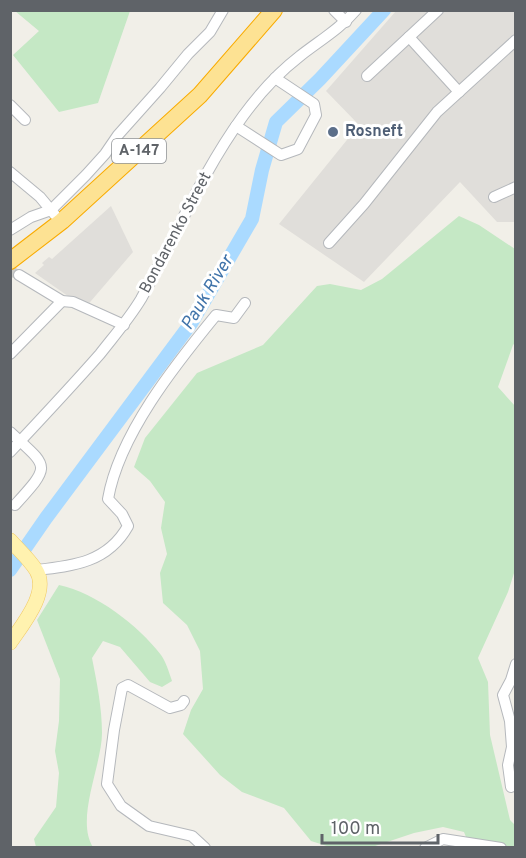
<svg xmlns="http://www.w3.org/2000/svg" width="526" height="858" viewBox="0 0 526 858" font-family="Overpass,sans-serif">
<rect width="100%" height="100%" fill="#f1efe8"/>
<g fill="#e0deda">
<path d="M396 11H515V222H497L460 182 364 282 279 224 359 125 326 91Z"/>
<path d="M111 206 133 252 85 308 35 273 44 265 42 263 49 257 52 259Z"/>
</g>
<g fill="#c5e8c5">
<path d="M15 11H130L98 103 59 112 13 55 39 31Z"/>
<path d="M459 216 479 225 515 249V343L513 345 498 387 515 406V570L508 592 478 658 488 682 490 735 510 820 515 825V847H470L464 832 443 827 414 833 372 847H330L311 841 284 808 242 792 220 775 183 734 191 710 203 689 200 651 187 625 163 603 160 573 167 554 161 528 165 502 150 481 134 467 145 438 197 373 263 345 317 286 330 284 361 290 382 279Z"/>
<path d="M59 585C96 593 138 625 161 655 166 662 169 672 172 681L162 687 150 682 120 647 103 641 92 658C97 683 102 708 102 733 102 765 75 819 93 847H36L34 839 56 807 59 773 55 751 59 721 60 679 37 620Z"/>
</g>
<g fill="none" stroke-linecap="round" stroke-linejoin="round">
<path stroke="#aadaff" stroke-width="14" d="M10 570 46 518 192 322 252 219 262 170 276 122 320 79 384 10"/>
<path stroke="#ccccc8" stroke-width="10" stroke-dasharray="10 5" stroke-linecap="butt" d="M10 271 19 275"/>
<defs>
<g id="minor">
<path d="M334 10 346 22"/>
<path d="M409 37 459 92"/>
<path d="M367 76 438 10"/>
<path d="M10 105 25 120"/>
<path d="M236 126 281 155 298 149 316 115 314 104 275 78"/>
<path d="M10 172 40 197 55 215"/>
<path d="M494 197 516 187"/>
<path d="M10 230 31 217 51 210 86 175 105 154 118 135 160 88 188 54 210 32 223 10"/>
<path d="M329 243 364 204 437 112 516 40"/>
<path d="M19 275 62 301 73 302 124 325"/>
<path d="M10 354 62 301"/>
<path d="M10 432C49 468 52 464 15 505"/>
<path d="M10 452C41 419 71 387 100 354 114 336 129 319 141 299 175 238 202 172 243 116 259 94 278 73 300 56 319 41 340 29 356 10"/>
<path d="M36 570C74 566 108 562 128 526L122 514 108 499C119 435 175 365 216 315L234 318 245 303"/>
<path d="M184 701 181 705 170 708 128 685 122 688 114 730 107 784 121 806 149 826 192 836 205 848"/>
<path d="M511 787 508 765 512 747 510 721 503 695 511 680 516 664"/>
<path d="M425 848 443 839 501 848"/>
</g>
<path id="major" d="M10 540C19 550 29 559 36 570 50 592 23 624 10 643"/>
<path id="highway" d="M10 261 62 221 200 95 274 10"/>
</defs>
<use href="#minor" stroke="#b5b8bc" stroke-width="12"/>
<use href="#major" stroke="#f2c960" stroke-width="15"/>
<use href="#highway" stroke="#f9ab00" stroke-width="18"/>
<use href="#minor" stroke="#fff" stroke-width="10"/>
<use href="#major" stroke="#fff2af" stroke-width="14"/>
<use href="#highway" stroke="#fde293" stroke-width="16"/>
</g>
<circle fill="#5c6f8a" stroke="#fff" stroke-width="2" cx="333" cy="132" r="6"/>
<g text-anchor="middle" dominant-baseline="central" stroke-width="6" stroke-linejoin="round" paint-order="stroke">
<rect fill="#fff" stroke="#8f9295" stroke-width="1.5" x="112" y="139" width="54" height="24" rx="4.5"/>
<g font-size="15" font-weight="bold" fill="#5f6368">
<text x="139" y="151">А-147</text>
</g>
<g font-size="16" font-weight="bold" fill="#4e5e75" stroke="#fff" text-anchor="start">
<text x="345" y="132">Rosneft</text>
</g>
<g font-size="16" fill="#5f6368" stroke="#fff">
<text transform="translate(176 233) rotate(-62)">Bondarenko Street</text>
</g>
<g font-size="18" font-style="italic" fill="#4174aa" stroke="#fff">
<text transform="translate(208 293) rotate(-59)">Pauk River</text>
</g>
</g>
<rect width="526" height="858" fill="none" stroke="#5f6368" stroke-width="24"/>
<path d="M322 834v9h116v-9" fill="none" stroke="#5f6368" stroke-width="3"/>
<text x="331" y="834" font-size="18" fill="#5f6368" stroke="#ffffff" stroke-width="4.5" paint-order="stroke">100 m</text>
</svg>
